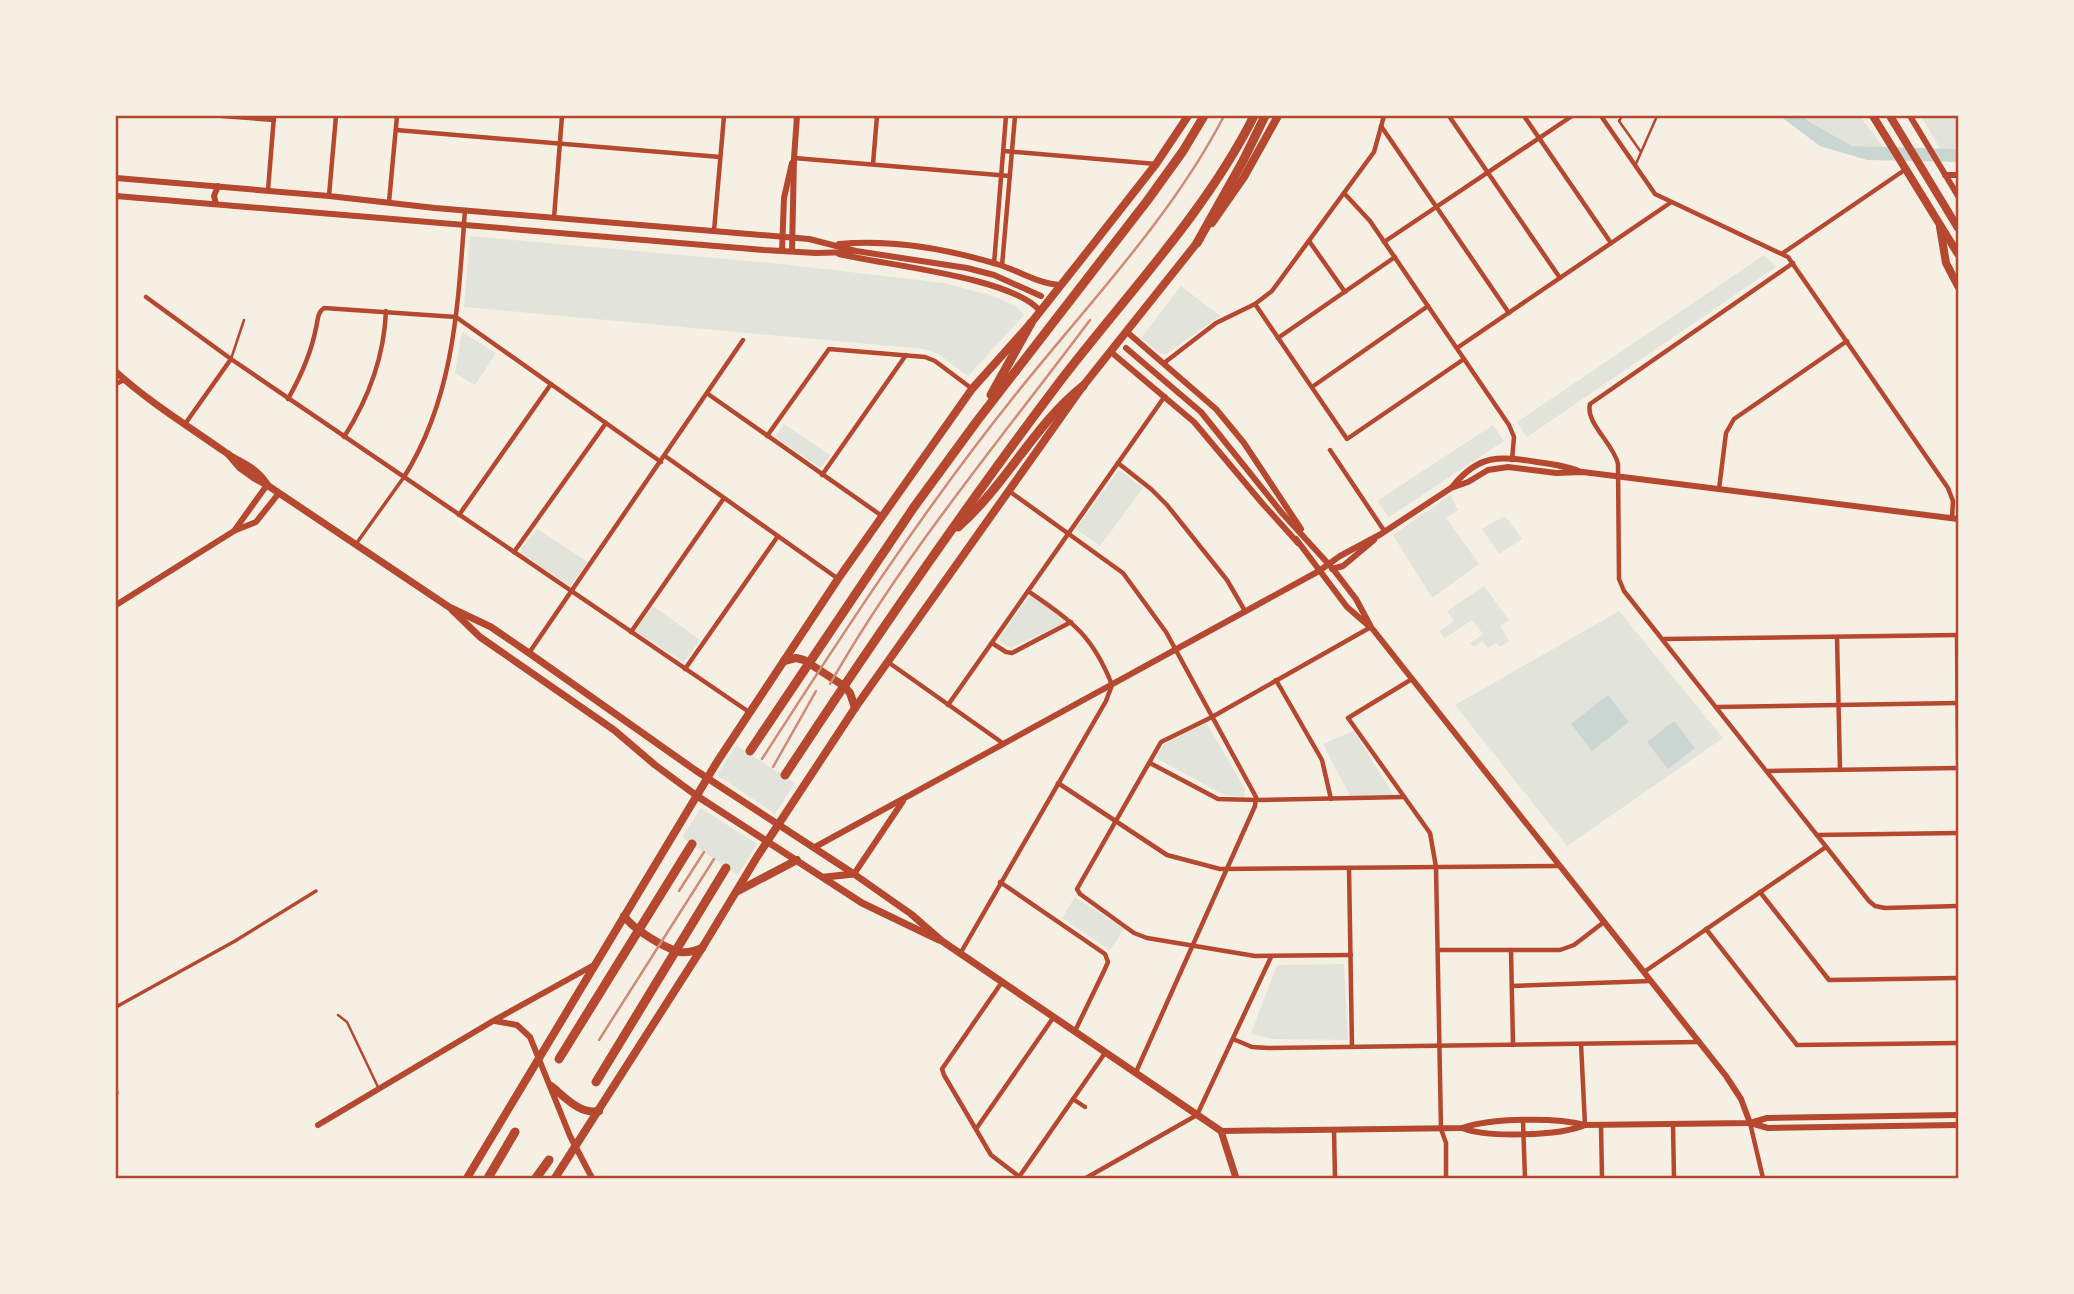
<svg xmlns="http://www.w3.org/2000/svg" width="2074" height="1294" viewBox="0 0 2074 1294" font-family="Inter,sans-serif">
<rect width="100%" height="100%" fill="#f6efe4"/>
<g fill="#e2e4dc">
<path d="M1803 116H1860L1883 147 1852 146 1808 121Z"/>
<path d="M1921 116H1958V149L1941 150Z"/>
<path d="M470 236 782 264 944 283 996 297 1017 307 1024 315 968 376 938 354 924 349 464 307Z"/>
<path d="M1764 255 1776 267 1527 437 1517 422Z"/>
<path d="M1181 286 1220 316 1166 354H1161L1141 338Z"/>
<path d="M462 332 496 353 475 385 455 373Z"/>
<path d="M784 424 830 455 821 468 775 437Z"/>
<path d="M1493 425 1504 441 1389 517 1377 501Z"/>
<path d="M1119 470 1143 488 1100 546 1076 529Z"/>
<path d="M1450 495 1458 510 1446 518 1479 564 1432 598 1393 535Z"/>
<path d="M1505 516 1522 539 1499 554 1482 529Z"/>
<path d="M537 529 588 562 570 586 521 553V549Z"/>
<path d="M1484 586 1509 620 1500 626 1509 641 1500 647 1496 643 1488 648 1482 641 1474 647 1470 643 1483 634 1472 620 1445 638 1439 631 1454 621 1447 611Z"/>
<path d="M1030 595 1064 619V623L1011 648 998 640Z"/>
<path d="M653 606 700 640 684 662 635 631Z"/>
<path d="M1619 611 1723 738 1567 846 1455 705Z"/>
<path d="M1205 721 1245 789 1244 797 1224 795 1156 758 1164 745Z"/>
<path d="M1354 731 1394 796H1350L1323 744Z"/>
<path d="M736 745 795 783 775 814 717 775Z"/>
<path d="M701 808 757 844 738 875 682 837Z"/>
<path d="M1075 897 1124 929 1110 950 1062 918Z"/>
<path d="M1344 964 1348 1040 1273 1039 1251 1034 1277 965Z"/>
</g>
<g fill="#c9d6d2">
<path d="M1780 116H1803L1808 121 1852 146 1958 149V162L1867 160 1820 146Z"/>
<path d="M1608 695 1629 722 1592 751 1571 724Z"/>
<path d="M1674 721 1695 748 1668 769 1647 742Z"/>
</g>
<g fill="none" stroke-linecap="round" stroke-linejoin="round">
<g stroke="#b5482f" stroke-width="2.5">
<path d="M1622 116 1619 121 1641 152"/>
<path d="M1635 166 1657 116"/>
<path d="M231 359 244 320"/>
<path d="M338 1015 347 1022 378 1087"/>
</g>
<g stroke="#b5482f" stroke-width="3.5">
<path d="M356 544 404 477"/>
<path d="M116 1007 235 941 316 891"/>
<path d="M116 1091 117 1093"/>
</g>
<g stroke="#b5482f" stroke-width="4.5">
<path d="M222 116 274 120"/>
<path d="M1449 116 1560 278"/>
<path d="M1524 116 1611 243"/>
<path d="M1601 116 1655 194 1788 257 1948 488 1953 501 1952 518"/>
<path d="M1381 126 1509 313"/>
<path d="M396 130 720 157"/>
<path d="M1004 151 1156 164"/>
<path d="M794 158 1010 176"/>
<path d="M873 164 877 116"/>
<path d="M268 190 274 116"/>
<path d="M1344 193 1370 221 1509 425 1514 437 1512 460"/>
<path d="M329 196 336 116"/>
<path d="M389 202 397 116"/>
<path d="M554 218 562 116"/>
<path d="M714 231 724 116"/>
<path d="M1309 241 1345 292"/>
<path d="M1384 242 1572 116"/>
<path d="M1783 253 1906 169"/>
<path d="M1793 263 1590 404C1585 423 1614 444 1618 464L1619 579 1624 591 1869 901 1875 906 1885 908 1958 906"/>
<path d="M994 264 1006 116"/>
<path d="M1002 266 1015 116"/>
<path d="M146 297 231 359 749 712"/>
<path d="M1255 304 1347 439 1464 359"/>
<path d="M1278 338 1395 257"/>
<path d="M1457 348 1670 203"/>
<path d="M1164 363 1216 323 1255 304 1272 291 1374 152 1384 116"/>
<path d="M116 384 124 380"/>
<path d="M1312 387 1428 306"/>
<path d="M708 394 882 516"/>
<path d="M288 399C301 376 311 354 316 328 318 320 317 313 324 308L456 317 661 462"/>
<path d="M185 424 231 359"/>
<path d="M767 436 829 349 925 357 935 361 971 388"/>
<path d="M344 437C369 398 384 358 386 311"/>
<path d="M1330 450 1385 532"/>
<path d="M665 456 837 578"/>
<path d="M1118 463 1151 489 1167 505 1227 580 1245 611"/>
<path d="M822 475 906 355"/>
<path d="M404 477C455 396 458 303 465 210"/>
<path d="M1719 489 1726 433 1734 419 1847 341"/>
<path d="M1009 491 1123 573 1166 632 1256 797 1255 806 1136 1072"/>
<path d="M459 515 551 384"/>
<path d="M514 552 606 423"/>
<path d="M631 632 724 498"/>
<path d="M1957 635 1958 760"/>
<path d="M1837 637 1840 770"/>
<path d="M1664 639 1958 635"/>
<path d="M992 643 1006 652 1012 653 1071 622"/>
<path d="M529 653 743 340"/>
<path d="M888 662 1004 744"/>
<path d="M685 669 778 536"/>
<path d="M1412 679 1348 718 1430 833 1436 867 1441 1129 1446 1143V1178"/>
<path d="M1276 680 1322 760 1331 799"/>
<path d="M948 705 1165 396"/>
<path d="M1717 707 1958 703"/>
<path d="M1150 763 1218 799 1257 800 1404 797"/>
<path d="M1768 771 1958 768"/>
<path d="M1058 783 1167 855 1220 869 1559 866"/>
<path d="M1817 835 1958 833"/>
<path d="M1349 868 1352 1047"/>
<path d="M1000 882 1105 954 1108 962 1104 971 1075 1031"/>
<path d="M1760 892 1829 980 1958 978"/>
<path d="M1706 929 1797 1045 1958 1043"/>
<path d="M1438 950H1560L1574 945 1604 922"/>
<path d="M1511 950 1513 1045"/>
<path d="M960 954 1106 701 1112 685C1092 634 1071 621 1028 591"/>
<path d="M1351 955 1255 956 1147 938 1134 933 1080 894 1077 889 1161 742 1212 717 1371 627"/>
<path d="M1644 972 1826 847"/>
<path d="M1002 982 942 1069 944 1075 991 1155 1021 1178"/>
<path d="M1512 986 1651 981"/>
<path d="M1233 1039 1252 1047 1268 1048 1699 1042"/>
<path d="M1581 1044 1585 1125"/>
<path d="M1073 1099 1085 1107"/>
<path d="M1523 1122 1525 1178"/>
<path d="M1750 1123 1763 1178"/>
<path d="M1673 1124 1674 1178"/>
<path d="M1601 1125 1602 1178"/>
<path d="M976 1129 1053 1018"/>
<path d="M1334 1130 1335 1178"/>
<path d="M1019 1177 1105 1053"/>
<path d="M1086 1178 1197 1115 1271 957"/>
</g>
<g stroke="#b5482f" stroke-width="6">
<path d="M1910 116 1958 196"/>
<path d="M1945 175H1958"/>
<path d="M116 178 329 196 435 208 809 239 856 251 967 268 994 275 1041 296"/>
<path d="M116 196 764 250 816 253 851 252"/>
<path d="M216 204 214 196 218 186"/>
<path d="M839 244C893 239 948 249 1000 265 1021 272 1039 284 1061 285"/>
<path d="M782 251 784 198 792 163"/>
<path d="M792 251 794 158 797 116"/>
<path d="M839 254C884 265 1012 277 1040 311"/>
<path d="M1127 332 1216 409 1244 443 1301 529"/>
<path d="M1126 348 1201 412 1282 513 1333 569 1356 599 1371 627 1726 1076 1741 1099 1750 1123"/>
<path d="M1111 352 1194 422 1262 503 1298 543"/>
<path d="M1453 486C1479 454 1499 456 1537 462 1552 464 1567 466 1581 472"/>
<path d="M236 530 256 522 279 493"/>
<path d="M1296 539 1347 607 1370 627"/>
<path d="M1332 569 1343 566 1374 540"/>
<path d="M116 605 234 531 267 485"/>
<path d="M815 847 1319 571 1340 556 1381 534 1451 488 1468 482 1488 470 1508 467 1556 473 1583 472 1958 519"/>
<path d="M854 874 903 801"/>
<path d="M495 1021 517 1025 530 1037 570 1136 592 1178"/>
<path d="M1750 1123 1768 1128 1958 1125"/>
<path d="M318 1125 493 1021 594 965"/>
<path d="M1462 1128C1487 1138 1560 1136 1585 1125"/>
<path d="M1221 1131 1462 1128C1491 1118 1555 1117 1585 1125L1750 1123 1767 1118 1958 1115"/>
</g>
<g stroke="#b5482f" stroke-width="7">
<path d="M116 372C149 402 188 426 225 452 242 464 254 465 267 484"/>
<path d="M228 454 240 468 254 478 267 485 449 607 491 627 529 653 695 770 854 874 911 914 942 941 1221 1131 1236 1178"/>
<path d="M452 610 480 637 614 730 655 765 697 796 862 903 939 940"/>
<path d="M825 877 854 874"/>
</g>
<g stroke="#b5482f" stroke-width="8">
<path d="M1873 116 1958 254"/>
<path d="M1890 116 1958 228"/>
<path d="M1212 223 1244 177 1278 116"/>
<path d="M1940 227 1946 263 1958 286"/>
<path d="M784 661 796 658 804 660 844 686 850 693 855 708"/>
<path d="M738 891 797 860"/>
<path d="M624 916C633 929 664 948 680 952 688 953 695 951 702 948"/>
<path d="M551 1086C565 1097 580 1115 599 1111"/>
<path d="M467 1178 717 762 838 579 972 389 1031 323 1091 247 1156 164 1188 116"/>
<path d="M555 1178 702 948 757 857 855 708 1083 386 1200 239"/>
</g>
<g stroke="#b5482f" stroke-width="9">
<path d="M1197 243 1243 161 1265 116"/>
<path d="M991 395 1031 323"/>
<path d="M958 527C1006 485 1034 425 1083 386"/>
<path d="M750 751 914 507 977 421 1147 201 1183 151 1204 116"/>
<path d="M785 775C873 641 964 508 1061 380 1127 294 1205 213 1254 116"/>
<path d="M559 1059 692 844"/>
<path d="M596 1082 726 868"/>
<path d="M488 1178 515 1132"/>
<path d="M536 1178 549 1160"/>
</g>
<g stroke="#cf8b77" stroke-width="2.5">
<path d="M830 684C904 554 1001 439 1090 320"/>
<path d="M762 759C841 636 921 513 1012 399 1085 307 1170 220 1224 116"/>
<path d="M773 767 816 691"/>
<path d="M679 891 704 852"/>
<path d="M599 1040 714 859"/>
</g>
</g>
<rect width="2074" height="1294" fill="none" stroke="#f6efe4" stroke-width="234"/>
<rect x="117" y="117" width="1840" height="1060" fill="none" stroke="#b5482f" stroke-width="2.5"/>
</svg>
